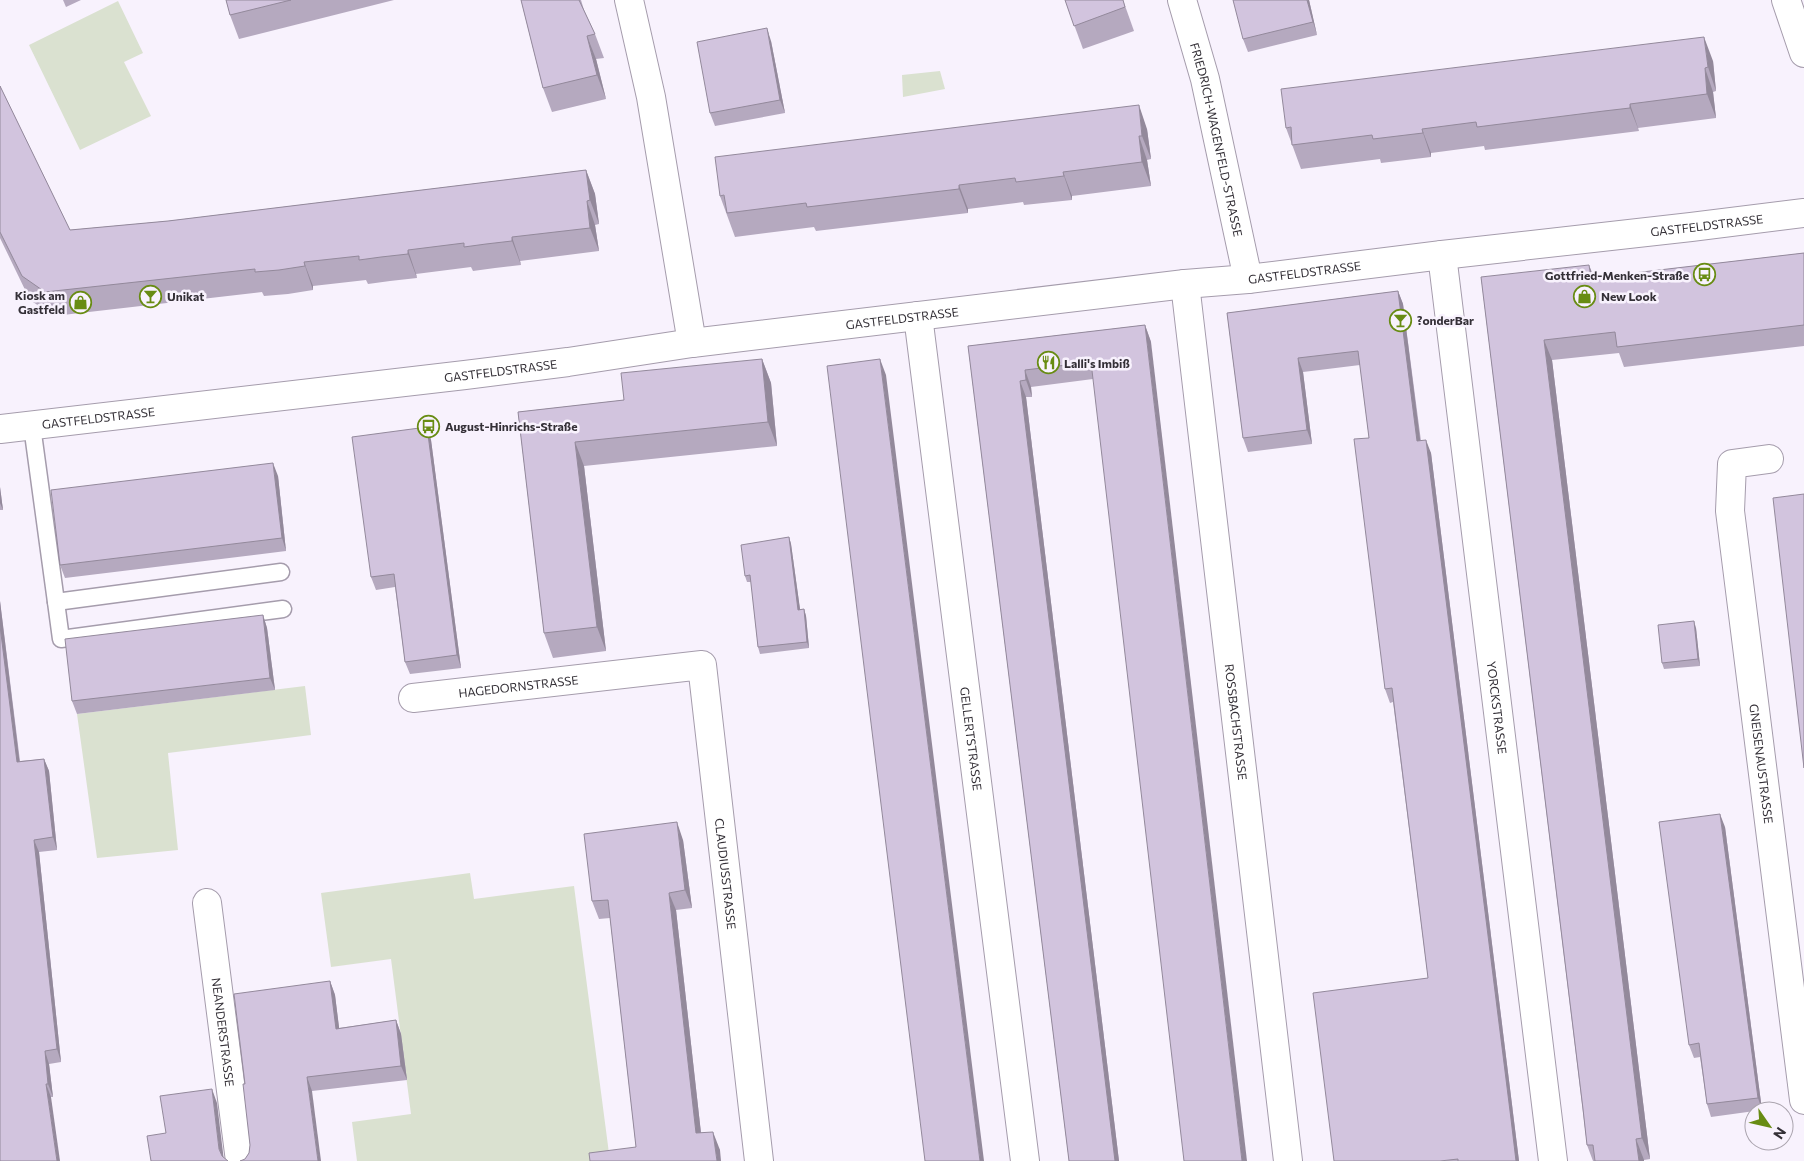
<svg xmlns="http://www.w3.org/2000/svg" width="1804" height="1161" viewBox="0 0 1804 1161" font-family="Commissioner,sans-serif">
<rect width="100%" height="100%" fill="#f8f2fd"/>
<g fill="#dae1d0">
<path d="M118 1 143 53 124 62 151 116 80 150 29 45Z"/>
<path d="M940 71 945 89 903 97 902 75Z"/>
<path d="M305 686 311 735 168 753 178 850 97 858 77 714Z"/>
<path d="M470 873 474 899 574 886 610 1161H357L352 1122 411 1114 391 959 331 967 321 893Z"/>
</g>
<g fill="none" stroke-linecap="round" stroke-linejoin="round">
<defs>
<g id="lane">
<path d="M32 426 56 602 281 572"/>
<path d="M56 602 61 639 283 609"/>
</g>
<g id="street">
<path d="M629 0 651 97 692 343"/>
<path id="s1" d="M1182 0 1205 79 1248 279"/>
<path d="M1786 0 1804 53"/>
<path id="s2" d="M1442 255 1553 1161"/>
<path id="s3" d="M1185 284 1288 1161"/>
<path id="s4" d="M918 316 1025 1161"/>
<path id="s5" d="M1769 459 1732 464 1730 511 1804 1100"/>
<path id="s6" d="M413 698 702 665 759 1161"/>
<path id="s7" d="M207 903 240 1161"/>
</g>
<g id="secondary">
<path id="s8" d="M0 429 465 375 568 362 692 343 1185 284 1248 279 1442 255 1691 227 1804 213"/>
</g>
</defs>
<use href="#lane" stroke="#a59cac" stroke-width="19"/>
<use href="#street" stroke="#a59cac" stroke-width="30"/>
<use href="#secondary" stroke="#a59cac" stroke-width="30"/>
<use href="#lane" stroke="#fff" stroke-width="16"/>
<use href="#street" stroke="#fff" stroke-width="28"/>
<use href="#secondary" stroke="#fff" stroke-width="28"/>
</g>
<g fill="#b5a9bf">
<path d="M63 0H81L66 7Z"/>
<path d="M226 0H394L239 39 230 15Z"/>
<path d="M521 0H581L584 10 595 34 604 58 596 59 606 99 552 112 543 88Z"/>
<path d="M1065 0H1123L1134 31 1083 49Z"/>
<path d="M1309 0 1317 35 1248 52 1243 39Z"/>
<path d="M771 41 785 113 715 126 710 113Z"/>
<path d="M1713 61 1716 91 1713 92 1716 118 1638 128 1639 131 1485 150 1484 146 1431 153V157L1381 163 1380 159 1301 169 1286 128Z"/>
<path d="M0 86 70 230 168 221 586 170 595 194 599 224 595 225 599 251 520 261 521 265 495 268 473 271 471 267 416 274 417 278 390 281 368 284 366 280 313 286V290L288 294 264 296 262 292 54 316 30 300 0 238Z"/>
<path d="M1147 129 1151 159 1147 160 1151 186 1072 196V200L1024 205 1023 202 968 209V213L816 231 814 227 735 237 720 196Z"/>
<path d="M1804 253V346L1624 367 1619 353 1552 360 1650 1159 1644 1160V1161H1593L1587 1145 1481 277 1594 278Z"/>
<path d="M1398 291 1403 304 1421 441 1431 453 1519 1161H1334L1428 978 1393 702 1390 703 1385 689 1369 438 1360 365 1303 372 1312 444 1248 452 1243 438 1227 313Z"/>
<path d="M1145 325 1151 342 1093 379 1031 387 1032 397H1026L1119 1161H1069L968 346Z"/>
<path d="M762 359 771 383 777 446 584 466 606 651 553 658 544 633 518 412 624 400Z"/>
<path d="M427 427 431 440 461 668 410 674 405 662 395 587 376 590 371 577Z"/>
<path d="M278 476 286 551 65 578 60 565Z"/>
<path d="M0 487 3 510H0Z"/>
<path d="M789 537 791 544 800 610 804 609 806 616 809 648 760 654 758 647 751 582H747L745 576Z"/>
<path d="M0 601 20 761 44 759 49 771 57 850 39 852 61 1062 49 1064 53 1097H51L0 1161Z"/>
<path d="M263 615 267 628 275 690 77 714 72 701Z"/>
<path d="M1696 628 1700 666 1664 669 1662 663Z"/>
<path d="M1725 827 1762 1110 1711 1117 1707 1104 1700 1057 1694 1058 1689 1045Z"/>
<path d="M683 840 692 908 676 910 701 1133 720 1150 636 1147 610 918 599 919 592 901Z"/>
<path d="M330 981 335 995 339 1028 396 1020 401 1034 407 1080 312 1091 245 1159 249 1153 250 1145 245 1084Z"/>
</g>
<g fill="#93899b">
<path d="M1307 0H1309L1317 35 1313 22Z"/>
<path d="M767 28 771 41 785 113 780 100Z"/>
<path d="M587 36 596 59 606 99 597 75Z"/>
<path d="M1704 37 1713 61 1716 91 1708 67Z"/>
<path d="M1705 68 1713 92 1716 118 1707 94Z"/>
<path d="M1630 104 1639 131 1630 108Z"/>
<path d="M1139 105 1147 129 1151 159 1142 136Z"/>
<path d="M1422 129 1431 153V157L1423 133Z"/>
<path d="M1139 136 1147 160 1151 186 1142 162Z"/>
<path d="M586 170 595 194 599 224 590 200Z"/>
<path d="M1063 172 1072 196V200L1064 176Z"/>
<path d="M959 185 968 209V213L959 189Z"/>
<path d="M587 201 595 225 599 251 590 228Z"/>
<path d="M512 237 520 261 521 265 512 241Z"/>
<path d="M408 250 416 274 417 278 408 254Z"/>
<path d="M304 262 313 286V290L305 266Z"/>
<path d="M1589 265 1597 285 1591 278Z"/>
<path d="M1398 291 1403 304 1422 455 1417 441Z"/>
<path d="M1145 325 1151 342 1247 1161H1242Z"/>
<path d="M1544 340 1552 360 1650 1159 1642 1138Z"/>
<path d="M1298 358 1303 372 1312 444 1307 430Z"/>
<path d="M762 359 771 383 777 446 768 422Z"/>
<path d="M880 359 886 375 984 1161H980Z"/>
<path d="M1025 370 1031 387 1032 397 1026 380Z"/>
<path d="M1020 381 1026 397 1119 1161H1115Z"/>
<path d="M427 427 431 440 461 668 457 655Z"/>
<path d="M1426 440 1431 453 1519 1161H1516Z"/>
<path d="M575 442 584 466 606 651 597 627Z"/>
<path d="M273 463 278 476 286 551 282 538Z"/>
<path d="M0 487 3 510 0 503Z"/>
<path d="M789 537 791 544 801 616 798 610Z"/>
<path d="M0 601 21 774 17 762 0 626Z"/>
<path d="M804 609 806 616 809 648 807 642Z"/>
<path d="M263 615 267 628 275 690 270 678Z"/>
<path d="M1694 621 1696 628 1700 666 1698 659Z"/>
<path d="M44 759 49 771 57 850 53 837Z"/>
<path d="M1720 814 1725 827 1762 1110 1758 1098Z"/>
<path d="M677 822 683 840 692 908 685 890Z"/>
<path d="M34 840 39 852 61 1062 57 1049Z"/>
<path d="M669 893 676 910 703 1151 696 1133Z"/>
<path d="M330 981 335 995 341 1043 336 1029Z"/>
<path d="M396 1020 401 1034 407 1080 401 1066Z"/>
<path d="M45 1051 49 1064 53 1097 48 1084Z"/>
<path d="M307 1077 312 1091 321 1161H318Z"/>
<path d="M46 1084 51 1097 60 1161H57Z"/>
<path d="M212 1089 217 1103 224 1161 219 1149Z"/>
<path d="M713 1132 720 1150 721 1161H717Z"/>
<path d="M1636 1139 1644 1160V1161H1639Z"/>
</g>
<g fill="#d2c4de" stroke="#93899b">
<path d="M226 0H291L230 15Z"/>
<path d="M521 0H579L595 34 587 36 597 75 543 88Z"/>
<path d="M1065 0H1123L1125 7 1074 26Z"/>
<path d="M1233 0H1307L1313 22 1243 39Z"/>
<path d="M767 28 780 100 710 113 697 42Z"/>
<path d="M1704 37 1708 67 1705 68 1707 94 1630 104V108L1604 111 1477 127 1476 122 1422 129 1423 133 1373 139 1372 135 1292 145 1291 127 1286 128 1281 89Z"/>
<path d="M0 86 70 230 168 221 586 170 590 200 587 201 590 228 512 237V241L486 244 464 247V243L408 250V254L381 257 359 260V256L304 262 305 266 279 270 255 272V269L45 292 22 276 0 232Z"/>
<path d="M1139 105 1142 136H1139L1142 162 1063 172 1064 176 1016 182 1015 178 959 185V189L807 207 806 203 727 213 724 195 720 196 715 157Z"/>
<path d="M1804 253V325L1617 347 1615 332 1544 340 1642 1138 1636 1139 1639 1161H1595L1593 1145H1587L1583 1109 1481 277 1589 265 1591 278Z"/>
<path d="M1398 291 1417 441 1426 440 1511 1119 1516 1161H1458V1159L1440 1161H1334L1313 993 1428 978 1392 688 1385 689 1354 439 1369 438 1358 351 1298 358 1307 430 1243 438 1227 313Z"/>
<path d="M1145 325 1242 1161H1184L1091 362 1025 370 1026 380 1020 381 1115 1161H1069L968 346Z"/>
<path d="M762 359 768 422 575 442 597 627 544 633 518 412 624 400 621 373Z"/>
<path d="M880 359 980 1161H925L827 366Z"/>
<path d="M427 427 457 655 405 662 394 574 371 577 352 437Z"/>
<path d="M273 463 282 538 60 565 51 490Z"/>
<path d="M1804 494V768L1773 498Z"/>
<path d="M789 537 798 610 804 609 807 642 758 647 750 575 745 576 741 545Z"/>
<path d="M263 615 270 678 72 701 65 639Z"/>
<path d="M1694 621 1698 659 1662 663 1658 625Z"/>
<path d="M0 626 17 762 44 759 53 837 34 840 57 1049 45 1051 48 1084H46L57 1161H0Z"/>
<path d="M1720 814 1758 1098 1707 1104 1699 1043 1689 1045 1659 822Z"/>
<path d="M677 822 685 890 669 893 696 1133 713 1132 717 1161H590L589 1153 636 1147 608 900 592 901 584 834Z"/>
<path d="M330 981 336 1029 396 1020 401 1066 307 1077 318 1161H240L245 1159 249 1153 250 1145 243 1084H245L234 994Z"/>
<path d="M212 1089 219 1149 222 1156 228 1161H151L147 1136 166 1133 160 1096Z"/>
</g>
<defs>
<symbol id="bus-ring" viewBox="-11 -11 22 22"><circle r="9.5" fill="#f8f2fd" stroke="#688c13" stroke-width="1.5"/><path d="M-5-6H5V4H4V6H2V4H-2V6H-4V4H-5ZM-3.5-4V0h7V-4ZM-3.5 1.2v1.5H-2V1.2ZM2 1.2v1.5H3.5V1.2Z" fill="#688c13"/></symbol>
<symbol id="bar-ring" viewBox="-11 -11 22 22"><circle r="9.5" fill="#f8f2fd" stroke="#688c13" stroke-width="1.5"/><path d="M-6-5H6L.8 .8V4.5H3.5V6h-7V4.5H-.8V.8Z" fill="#688c13"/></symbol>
<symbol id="shop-ring" viewBox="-11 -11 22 22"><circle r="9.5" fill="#f8f2fd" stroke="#688c13" stroke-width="1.5"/><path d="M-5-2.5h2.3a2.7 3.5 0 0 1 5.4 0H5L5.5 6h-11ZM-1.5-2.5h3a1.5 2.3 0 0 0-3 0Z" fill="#688c13"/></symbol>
<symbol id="restaurant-ring" viewBox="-11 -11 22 22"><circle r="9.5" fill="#f8f2fd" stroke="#688c13" stroke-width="1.5"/><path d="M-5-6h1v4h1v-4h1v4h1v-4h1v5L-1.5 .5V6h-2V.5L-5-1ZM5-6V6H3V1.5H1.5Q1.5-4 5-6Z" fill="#688c13"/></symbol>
</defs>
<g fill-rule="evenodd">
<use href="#bus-ring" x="1692" y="262" width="25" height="25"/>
<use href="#bar-ring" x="138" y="284" width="25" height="25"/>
<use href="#shop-ring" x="1572" y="284" width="25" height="25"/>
<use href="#shop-ring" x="68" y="290" width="25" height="25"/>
<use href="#bar-ring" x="1388" y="308" width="25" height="25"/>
<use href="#restaurant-ring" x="1036" y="350" width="25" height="25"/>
<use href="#bus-ring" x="416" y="414" width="25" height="25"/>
</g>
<g text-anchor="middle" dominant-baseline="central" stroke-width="5" stroke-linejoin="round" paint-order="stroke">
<g font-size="12" fill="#343037" stroke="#f8f2fd">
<text stroke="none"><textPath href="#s1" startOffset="144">FRIEDRICH-WAGENFELD-STRASSE</textPath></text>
<text stroke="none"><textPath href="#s8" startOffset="1719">GASTFELDSTRASSE</textPath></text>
<text stroke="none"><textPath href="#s8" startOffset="1314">GASTFELDSTRASSE</textPath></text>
<text stroke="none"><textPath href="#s8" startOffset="909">GASTFELDSTRASSE</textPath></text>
<text stroke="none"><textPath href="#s8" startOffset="504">GASTFELDSTRASSE</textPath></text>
<text stroke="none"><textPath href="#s8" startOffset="99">GASTFELDSTRASSE</textPath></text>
<text stroke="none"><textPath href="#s6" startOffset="106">HAGEDORNSTRASSE</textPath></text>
<text stroke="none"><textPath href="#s2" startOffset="456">YORCKSTRASSE</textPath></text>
<text stroke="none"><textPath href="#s3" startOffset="441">ROSSBACHSTRASSE</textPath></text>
<text stroke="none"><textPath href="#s4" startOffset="426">GELLERTSTRASSE</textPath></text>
<text stroke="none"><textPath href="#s5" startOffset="339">GNEISENAUSTRASSE</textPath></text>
<text stroke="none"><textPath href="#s6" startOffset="501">CLAUDIUSSTRASSE</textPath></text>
<text stroke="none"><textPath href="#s7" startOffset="130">NEANDERSTRASSE</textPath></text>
</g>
<g font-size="12" font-weight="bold" fill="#343037" stroke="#f8f2fd" text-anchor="start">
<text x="1689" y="275" text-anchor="end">Gottfried-Menken-Straße</text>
<text x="65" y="295" text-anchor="end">Kiosk am<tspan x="65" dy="14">Gastfeld</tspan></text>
<text x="167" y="296">Unikat</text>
<text x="1601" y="296">New Look</text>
<text x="1417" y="320">?onderBar</text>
<text x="1064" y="363">Lalli's Imbiß</text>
<text x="445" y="426">August-Hinrichs-Straße</text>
</g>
</g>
<g transform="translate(1769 1126) rotate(124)"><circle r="24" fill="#f8f2fd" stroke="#aaa4ae"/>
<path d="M0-4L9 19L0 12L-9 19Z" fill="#688c13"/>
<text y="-8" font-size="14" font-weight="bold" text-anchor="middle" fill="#343037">N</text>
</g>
</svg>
